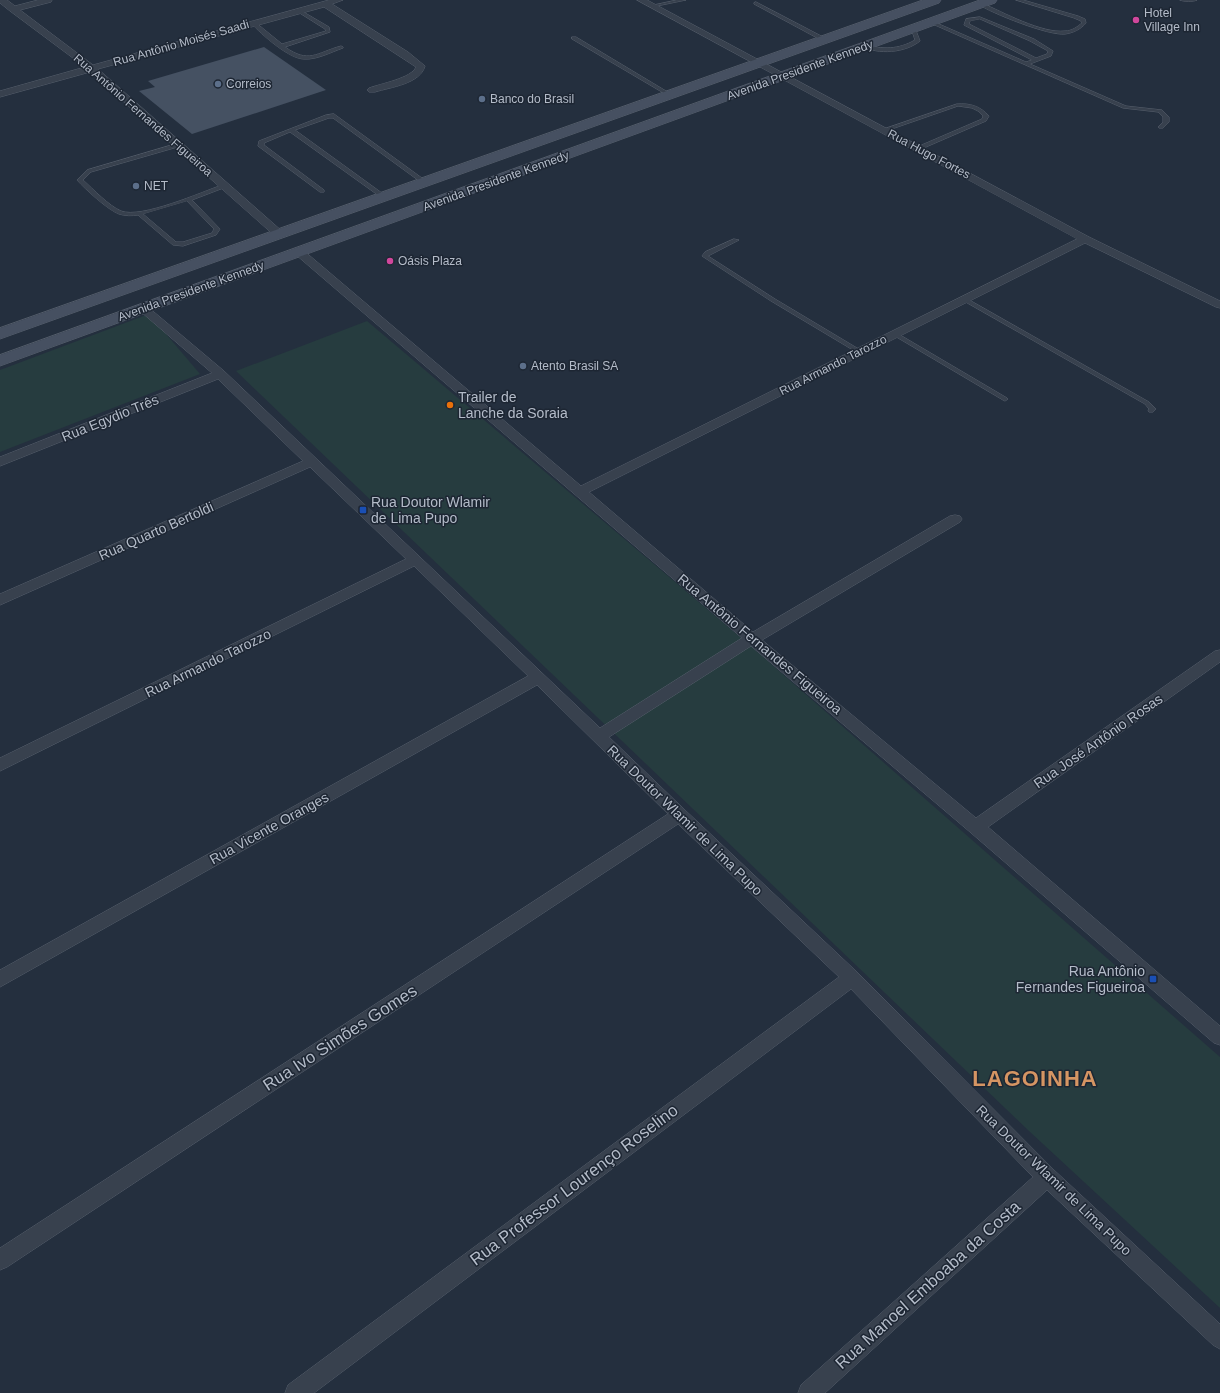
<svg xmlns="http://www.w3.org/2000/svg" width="1220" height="1393" viewBox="0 0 1220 1393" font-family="Helvetica,sans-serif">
<rect width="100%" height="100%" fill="#242f3e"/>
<g fill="#263c3f">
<path d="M149 314 200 374 0 452V370Z"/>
<path d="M367 321 746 642 1220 1057V1308L1029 1131 236 371Z"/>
</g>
<path fill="#455162" d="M264 47 326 90 192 134 139 91 155 87 148 81Z"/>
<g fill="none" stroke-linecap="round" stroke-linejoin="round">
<defs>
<g id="lane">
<path d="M677 0H686L652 7 650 6Z"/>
<path d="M1016 0H1023L1078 16 1085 19 1086 23C1081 29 1073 33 1065 34 1049 36 991 13 978 4L982 3C1002 12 1043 34 1065 31 1072 31 1077 27 1082 23L1081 21 1074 18Z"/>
<path d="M1180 0H1197C1193 2 1184 2 1180 0Z"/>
<path d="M756 2 825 38V39L821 40 754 4V3Z"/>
<path d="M300 10 329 27 330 32 285 47C309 64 316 53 341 46L343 47V48C331 52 317 60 304 59 289 59 261 34 251 23L255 22 282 44 326 31 325 29 298 12V11Z"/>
<path d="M980 17 1034 39 1053 51 1051 56 1030 64 1126 106 1162 110 1169 117V122L1163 128H1159L1158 127 1163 122V117L1158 112 1123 108 928 22 932 21 1026 62 1032 60 964 25 966 19ZM980 19 1030 41 1048 51 1047 54 1036 58 969 24 970 21Z"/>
<path d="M913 27 915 28 920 41C905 53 878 55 862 46L864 45C883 49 898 50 915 40L911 28Z"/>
<path d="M572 37H576L671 94 667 95 572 39Z"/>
<path d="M957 104C970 103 980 106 989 116L986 121 919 150 917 149V147L982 119 983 116 978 111 972 108 958 106 886 131 881 130Z"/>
<path d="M334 114 426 181V183H422L333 118H329L295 130 386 196V198H382L290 132 264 143V145L324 190V192H320L258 146 259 141 326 115Z"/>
<path d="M179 143 182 145 181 146 91 172 83 180C93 189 109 206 121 211 141 219 202 192 222 185H226V187L192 200 220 229 216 235 183 246 173 245 138 215C132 216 125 216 119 214 108 210 85 189 77 180L87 170ZM187 201 214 229 212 233 183 242H176L143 214Z"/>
<path d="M734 239 739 240 708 256 775 299 862 351V353H858L771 301 702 256 705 252Z"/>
<path d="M964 297 1149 402 1156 409 1153 412H1149L1148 411 1149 409 1145 404 962 300 961 299Z"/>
<path d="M895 332 1007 398 1008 399 1005 401 1003 400 893 335V333Z"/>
</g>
<g id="street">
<path d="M0 0H7L15 6 38 0H52L51 2 20 10 93 65 329 0H343L332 4 408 52 425 66C420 84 391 87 375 92H369L367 90 369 88C380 84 412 78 416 67L324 7 98 69 283 232 284 234 283 236H275L90 72 0 97V91L85 67 10 11 0 3Z"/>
<path d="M637 0H647L1089 237 1220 301V308L1216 307 1085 243 589 492 753 632 950 516 955 515 960 516 962 519 960 522 762 640 976 818 1215 651 1220 650V662L988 827 1220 1026V1045L1214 1043 970 832 751 646 609 737 685 810 858 973 1054 1170 1220 1324V1349L1213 1345 1047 1190 825 1393H798L801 1385 1033 1177 851 989 314 1393H285L288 1385 839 977 678 824 7 1267 0 1270V1248L668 814 537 685 0 987V970L528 676 414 566 0 771V758L406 559 310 467 0 605V594L303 461 218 379 0 466V457L212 373 140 311 138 309 140 307H148L224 371 600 728 742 638 295 254 294 252 295 250H303L581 486 1077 239Z"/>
</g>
<g id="secondary">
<path d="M923 0H941L939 3 0 339V328Z"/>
<path d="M980 0H997L995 3 0 366V355Z"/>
</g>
</defs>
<use href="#lane" stroke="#565f6c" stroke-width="1"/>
<use href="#street" stroke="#565f6c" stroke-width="1"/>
<use href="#secondary" stroke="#565f6c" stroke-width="1"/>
<use href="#lane" fill="#38414e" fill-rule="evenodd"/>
<use href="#street" fill="#38414e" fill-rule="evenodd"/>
<use href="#secondary" fill="#465061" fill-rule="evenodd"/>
</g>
<g fill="#d1479c" stroke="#1d2633" stroke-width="1.5">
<circle cx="1136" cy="20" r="4"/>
<circle cx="390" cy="261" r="4"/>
</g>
<g fill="#5c6f8a" stroke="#1d2633" stroke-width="1.5">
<circle cx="218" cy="84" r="4"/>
<circle cx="482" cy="99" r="4"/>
<circle cx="136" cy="186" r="4"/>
<circle cx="523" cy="366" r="4"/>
</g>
<circle fill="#e8710a" stroke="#1d2633" stroke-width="1.5" cx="450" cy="405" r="4"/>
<g fill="#1a4fb4" stroke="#1d2633" stroke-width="1.5">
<rect x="359" y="506" width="8" height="8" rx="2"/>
<rect x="1149" y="975" width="8" height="8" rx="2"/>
</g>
<g text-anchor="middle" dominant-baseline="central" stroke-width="3" stroke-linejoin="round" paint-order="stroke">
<g font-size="12" fill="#b4bcc9" stroke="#1d2633" text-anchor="start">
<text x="1144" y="13">Hotel<tspan x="1144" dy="14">Village Inn</tspan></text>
<text x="226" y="84">Correios</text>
<text x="490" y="99">Banco do Brasil</text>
<text x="144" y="186">NET</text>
<text x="398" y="261">Oásis Plaza</text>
<text x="531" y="366">Atento Brasil SA</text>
</g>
<g font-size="12" fill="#b4bcc9" stroke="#1d2633">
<text transform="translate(181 43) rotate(-16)">Rua Antônio Moisés Saadi</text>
<text transform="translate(800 70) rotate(-20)">Avenida Presidente Kennedy</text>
<text transform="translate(143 115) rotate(41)">Rua Antônio Fernandes Figueiroa</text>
<text transform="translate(929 154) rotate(28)">Rua Hugo Fortes</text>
<text transform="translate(496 181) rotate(-20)">Avenida Presidente Kennedy</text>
<text transform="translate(191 291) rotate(-20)">Avenida Presidente Kennedy</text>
<text transform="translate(833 365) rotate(-27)">Rua Armando Tarozzo</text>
</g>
<g font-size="14" fill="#b4bcc9" stroke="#1d2633" text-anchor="start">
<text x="458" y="397">Trailer de<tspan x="458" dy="16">Lanche da Soraia</tspan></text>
<text x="371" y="502">Rua Doutor Wlamir<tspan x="371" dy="16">de Lima Pupo</tspan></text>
<text x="1145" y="971" text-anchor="end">Rua Antônio<tspan x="1145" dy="16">Fernandes Figueiroa</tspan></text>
</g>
<g font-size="14" fill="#b4bcc9" stroke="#1d2633">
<text transform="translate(110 418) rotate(-22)">Rua Egydio Três</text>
<text transform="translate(156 531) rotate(-24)">Rua Quarto Bertoldi</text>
<text transform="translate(760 644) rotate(40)">Rua Antônio Fernandes Figueiroa</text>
<text transform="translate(208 663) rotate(-26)">Rua Armando Tarozzo</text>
<text transform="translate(1098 741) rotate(-35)">Rua José Antônio Rosas</text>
<text transform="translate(685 820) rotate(44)">Rua Doutor Wlamir de Lima Pupo</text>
<text transform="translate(269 828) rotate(-29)">Rua Vicente Oranges</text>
<text transform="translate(1054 1180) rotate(44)">Rua Doutor Wlamir de Lima Pupo</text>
</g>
<g font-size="17" fill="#b4bcc9" stroke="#1d2633">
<text transform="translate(340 1038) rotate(-33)">Rua Ivo Simões Gomes</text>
<text transform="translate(574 1185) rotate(-37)">Rua Professor Lourenço Roselino</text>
<text transform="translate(928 1285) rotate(-42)">Rua Manoel Emboaba da Costa</text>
</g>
<g font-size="22" font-weight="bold" letter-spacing="1" fill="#d59563" stroke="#1d2633">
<text x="1035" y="1078">LAGOINHA</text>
</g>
</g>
</svg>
